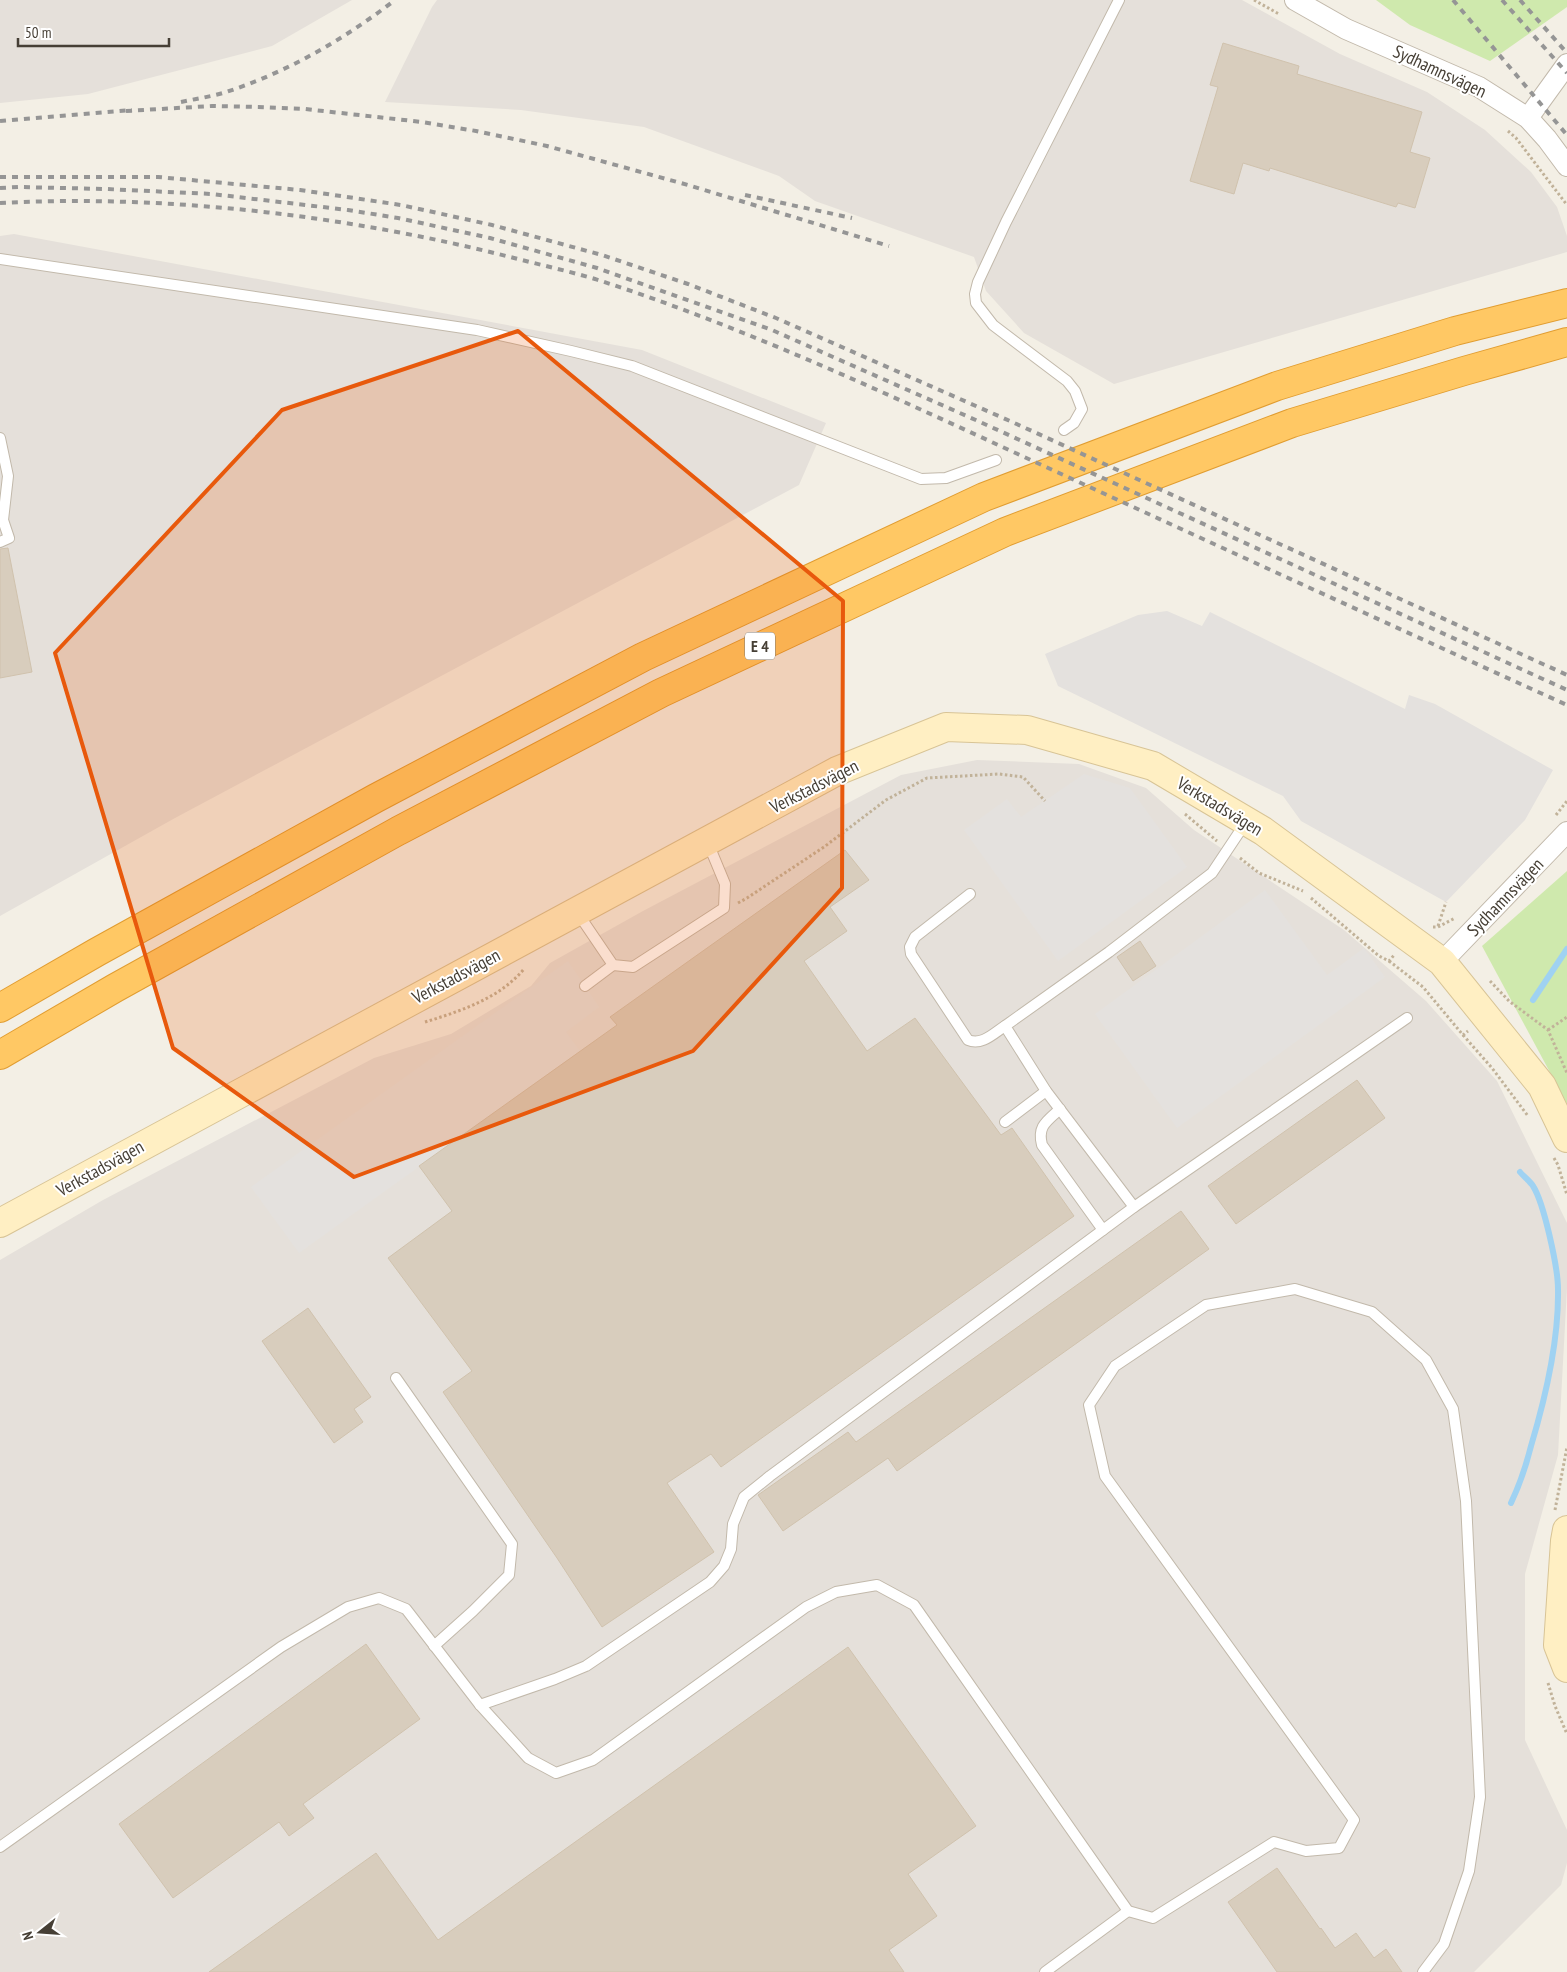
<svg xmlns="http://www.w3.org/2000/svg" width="1567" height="1972" viewBox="0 0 1567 1972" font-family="'PT Sans Narrow',sans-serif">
<rect width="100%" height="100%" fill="#f3efe5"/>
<g fill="#e5e0da">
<path d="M0 0H352L272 46 88 94 0 103Z"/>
<path d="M437 0H1242L1340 54 1427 92 1485 130 1531 172 1557 207 1567 236V252L1114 384 1024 333 986 291 974 257 815 201 779 176 644 127 521 110 385 102 432 7Z"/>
<path d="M14 234 642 350 826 423 799 485 175 818 0 916V236Z"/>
<path d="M977 760 1079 764 1146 788 1194 830 1344 930 1426 1001 1497 1081 1567 1223V1288L1558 1455 1525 1574V1740L1567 1830V1863L1561 1885 1474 1972H0V1260L103 1200 374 1058 451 1034 531 986 550 963 643 911 901 775Z"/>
</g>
<g fill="#cfe9ad">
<path d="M1376 0H1567V7L1490 61 1410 25Z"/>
<path d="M1567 871V1104L1482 946Z"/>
</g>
<g fill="#e4e1de">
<path d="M1167 611 1202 626 1210 612 1405 709 1409 695 1435 704 1553 770 1525 820 1446 902 1301 821 1283 796 1058 686 1045 654 1138 615Z"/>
<path d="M1084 774 1130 788 1187 867 1058 961 964 830 1007 799 1021 817Z"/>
<path d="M1265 890 1327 975 1364 948 1385 977 1177 1128 1095 1014Z"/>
<path d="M568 961 599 1007 566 1032 580 1051 299 1253 251 1187Z"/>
</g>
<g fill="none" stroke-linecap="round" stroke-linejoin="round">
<g stroke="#9fd2f2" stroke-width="6">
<path d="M1533 1000 1567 949"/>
<path d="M1511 1503C1520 1484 1526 1466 1531 1446 1546 1396 1559 1341 1558 1289 1558 1268 1544 1203 1533 1186 1530 1181 1524 1177 1520 1172"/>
</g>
</g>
<g fill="#d8cdbd" stroke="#d0c2ad">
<path d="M1223 43 1299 66 1297 74 1422 112 1410 152 1430 158 1415 208 1398 203 1396 207 1270 168 1269 171 1243 163 1234 194 1190 181 1218 87 1210 85Z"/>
<path d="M8 548 32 672 0 678V549Z"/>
<path d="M845 850 869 880 830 907 847 931 804 961 867 1051 915 1018 1001 1135 1012 1128 1074 1216 721 1467 711 1454 667 1483 714 1552 602 1627 557 1558 443 1392 472 1371 388 1258 452 1211 419 1166 617 1025 610 1017Z"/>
<path d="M1140 941 1156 966 1133 981 1117 957Z"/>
<path d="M1357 1080 1385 1118 1236 1224 1208 1186Z"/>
<path d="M1181 1211 1209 1249 897 1471 888 1458 783 1531 758 1495 848 1432 856 1442Z"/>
<path d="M308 1308 371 1397 354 1409 363 1422 334 1443 262 1341Z"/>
<path d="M366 1644 420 1719 303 1804 314 1818 289 1836 279 1822 173 1898 119 1824Z"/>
<path d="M848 1647 976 1826 908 1874 937 1916 889 1950 904 1972H209L376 1853 438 1940Z"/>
<path d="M1277 1868 1320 1929 1321 1928 1335 1948 1356 1933 1374 1958 1386 1949 1402 1972H1277L1228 1902Z"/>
</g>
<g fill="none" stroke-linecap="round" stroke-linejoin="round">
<defs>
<g id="service">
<path d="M0 259 477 330 571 351 632 366 921 479 946 478 996 460"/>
<path d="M1064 430 1074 423 1082 409 1075 391 1067 381 993 325 976 303 975 294 978 282 1006 222 1119 0"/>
<path d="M0 438 8 476 3 520 9 538 0 542"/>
<path d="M970 894 915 937 910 947 911 954 968 1040C982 1046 994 1033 1005 1026"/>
<path d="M577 912 613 965 633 967 724 908 725 884 708 843"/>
<path d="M585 986 613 965"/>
<path d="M1060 1109C1047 1121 1037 1126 1042 1145L1103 1230"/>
<path d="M1005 1122 1046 1091"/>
<path d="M1134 1207 1407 1018"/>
<path d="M396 1378 512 1544 509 1575 473 1611 434 1646"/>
<path d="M480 1705 555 1679 586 1666 710 1582 724 1566 731 1549 733 1524 744 1497 770 1476 1134 1207 1046 1091 1005 1026 1109 952 1212 873 1246 822"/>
<path d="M0 1847 281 1647 348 1607 379 1598 406 1609 480 1705 528 1758 556 1773 593 1760 806 1607 836 1592 877 1585 914 1605 1128 1911 1153 1918 1274 1842 1306 1851 1339 1848 1354 1820 1105 1476 1089 1405 1115 1366 1206 1305 1295 1289 1372 1312 1426 1360 1453 1409 1466 1501 1480 1797 1469 1871 1444 1944 1423 1972"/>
<path d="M1045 1972 1128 1911"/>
</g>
<g id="minor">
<path d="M1295 0 1346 29 1479 87 1528 118 1547 139 1567 166"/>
<path d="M1528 118 1567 64"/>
<path d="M1442 962 1567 832"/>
</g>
<g id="secondary">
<path d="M0 1223 837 771 946 727 1027 730 1153 766 1263 831 1442 962 1542 1086 1567 1138"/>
<path d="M1567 1530 1565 1541 1558 1645 1567 1668"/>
</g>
<g id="motorway">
<path d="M0 1008 97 952 376 798 643 657 984 497 1277 386 1455 331 1567 303"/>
<path d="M0 1055 115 988 398 831 661 693 1005 532 1292 423 1464 371 1567 342"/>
</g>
</defs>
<use href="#service" stroke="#c2b9ab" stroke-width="12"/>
<use href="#minor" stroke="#c2b9ab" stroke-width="22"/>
<use href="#secondary" stroke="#d8c496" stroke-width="30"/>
<use href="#motorway" stroke="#e19d31" stroke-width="30"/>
<g stroke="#c1b299" stroke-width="3" stroke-dasharray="2.5 2.5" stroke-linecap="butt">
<path d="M1254 0 1279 14"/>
<path d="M1508 131 1516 138 1567 205"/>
<path d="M1185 814 1217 841"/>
<path d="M1556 815 1567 801"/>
<path d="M1240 858 1259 873 1303 891"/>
<path d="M1311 898 1379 956 1389 961 1395 954"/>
<path d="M738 903 747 898 824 847 886 800 927 778 999 774 1023 777 1045 801"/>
<path d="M1438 926 1446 902"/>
<path d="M1433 927H1438L1455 918"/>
<path d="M1389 961 1423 987 1463 1035 1468 1031"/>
<path d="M1490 981 1509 1001 1548 1030 1567 1073"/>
<path d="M425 1022C461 1011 500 998 524 969"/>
<path d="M1548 1030 1567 1017"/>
<path d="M1463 1035 1492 1068 1528 1116"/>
<path d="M1554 1158 1558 1165 1567 1195"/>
<path d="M1555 1510 1567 1447"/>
<path d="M1548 1683 1555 1706 1567 1734"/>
</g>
<use href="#service" stroke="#fff" stroke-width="10"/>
<use href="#minor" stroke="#fff" stroke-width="20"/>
<use href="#secondary" stroke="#ffefc3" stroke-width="28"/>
<use href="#motorway" stroke="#ffc864" stroke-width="28"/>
<g stroke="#959595" stroke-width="4" stroke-dasharray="6 6" stroke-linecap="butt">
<path d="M1453 0 1567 135"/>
<path d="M1502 0 1567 73"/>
<path d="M1520 0 1567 53"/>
<path d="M181 102C195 99 209 97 223 93 286 73 343 40 395 0"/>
<path d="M126 111 212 106 258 107 305 109 422 122 476 131 547 146 688 185 889 246"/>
<path d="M0 121 132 110"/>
<path d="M0 177H158L300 190 401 205 492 225 602 255 688 284 776 318 1010 421 1567 675"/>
<path d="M0 188 19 187 106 189 212 194 348 210 398 218 490 238 597 268 772 330 978 421 1567 690"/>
<path d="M745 195 852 218"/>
<path d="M0 203C168 194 351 216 514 258 541 265 568 271 595 279 754 330 906 403 1057 472 1227 550 1397 628 1567 705"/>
</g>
</g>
<path fill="#e8590c" fill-opacity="0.2" stroke="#e8590c" stroke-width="4" stroke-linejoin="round" d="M518 331 843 601 842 888 693 1051 354 1177 173 1048 55 653 282 410Z"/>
<g text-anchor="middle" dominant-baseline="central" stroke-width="4" stroke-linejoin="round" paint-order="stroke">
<rect fill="#fff" stroke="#7e7972" stroke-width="1" x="745" y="632.5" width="30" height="27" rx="4"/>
<g font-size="16" font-weight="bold" fill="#463f35">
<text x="760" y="646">E 4</text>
</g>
<g font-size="18" fill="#463f35" stroke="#fff">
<text transform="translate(1440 71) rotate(25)">Sydhamnsvägen</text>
<text transform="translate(814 786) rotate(-27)">Verkstadsvägen</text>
<text transform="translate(1220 806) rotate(31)">Verkstadsvägen</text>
<text transform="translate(1505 897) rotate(-46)">Sydhamnsvägen</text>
<text transform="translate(456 976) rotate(-28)">Verkstadsvägen</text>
<text transform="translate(100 1168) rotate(-29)">Verkstadsvägen</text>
</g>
</g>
<g transform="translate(40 1932) rotate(253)" stroke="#ffffff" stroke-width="4" paint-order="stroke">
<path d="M0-4L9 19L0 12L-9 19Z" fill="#463f35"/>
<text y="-8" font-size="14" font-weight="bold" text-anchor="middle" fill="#463f35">N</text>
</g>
<path d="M18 38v8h151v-8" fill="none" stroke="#463f35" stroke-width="2.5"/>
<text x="25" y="38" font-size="15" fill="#463f35" stroke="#ffffff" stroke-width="4" paint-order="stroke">50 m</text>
</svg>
